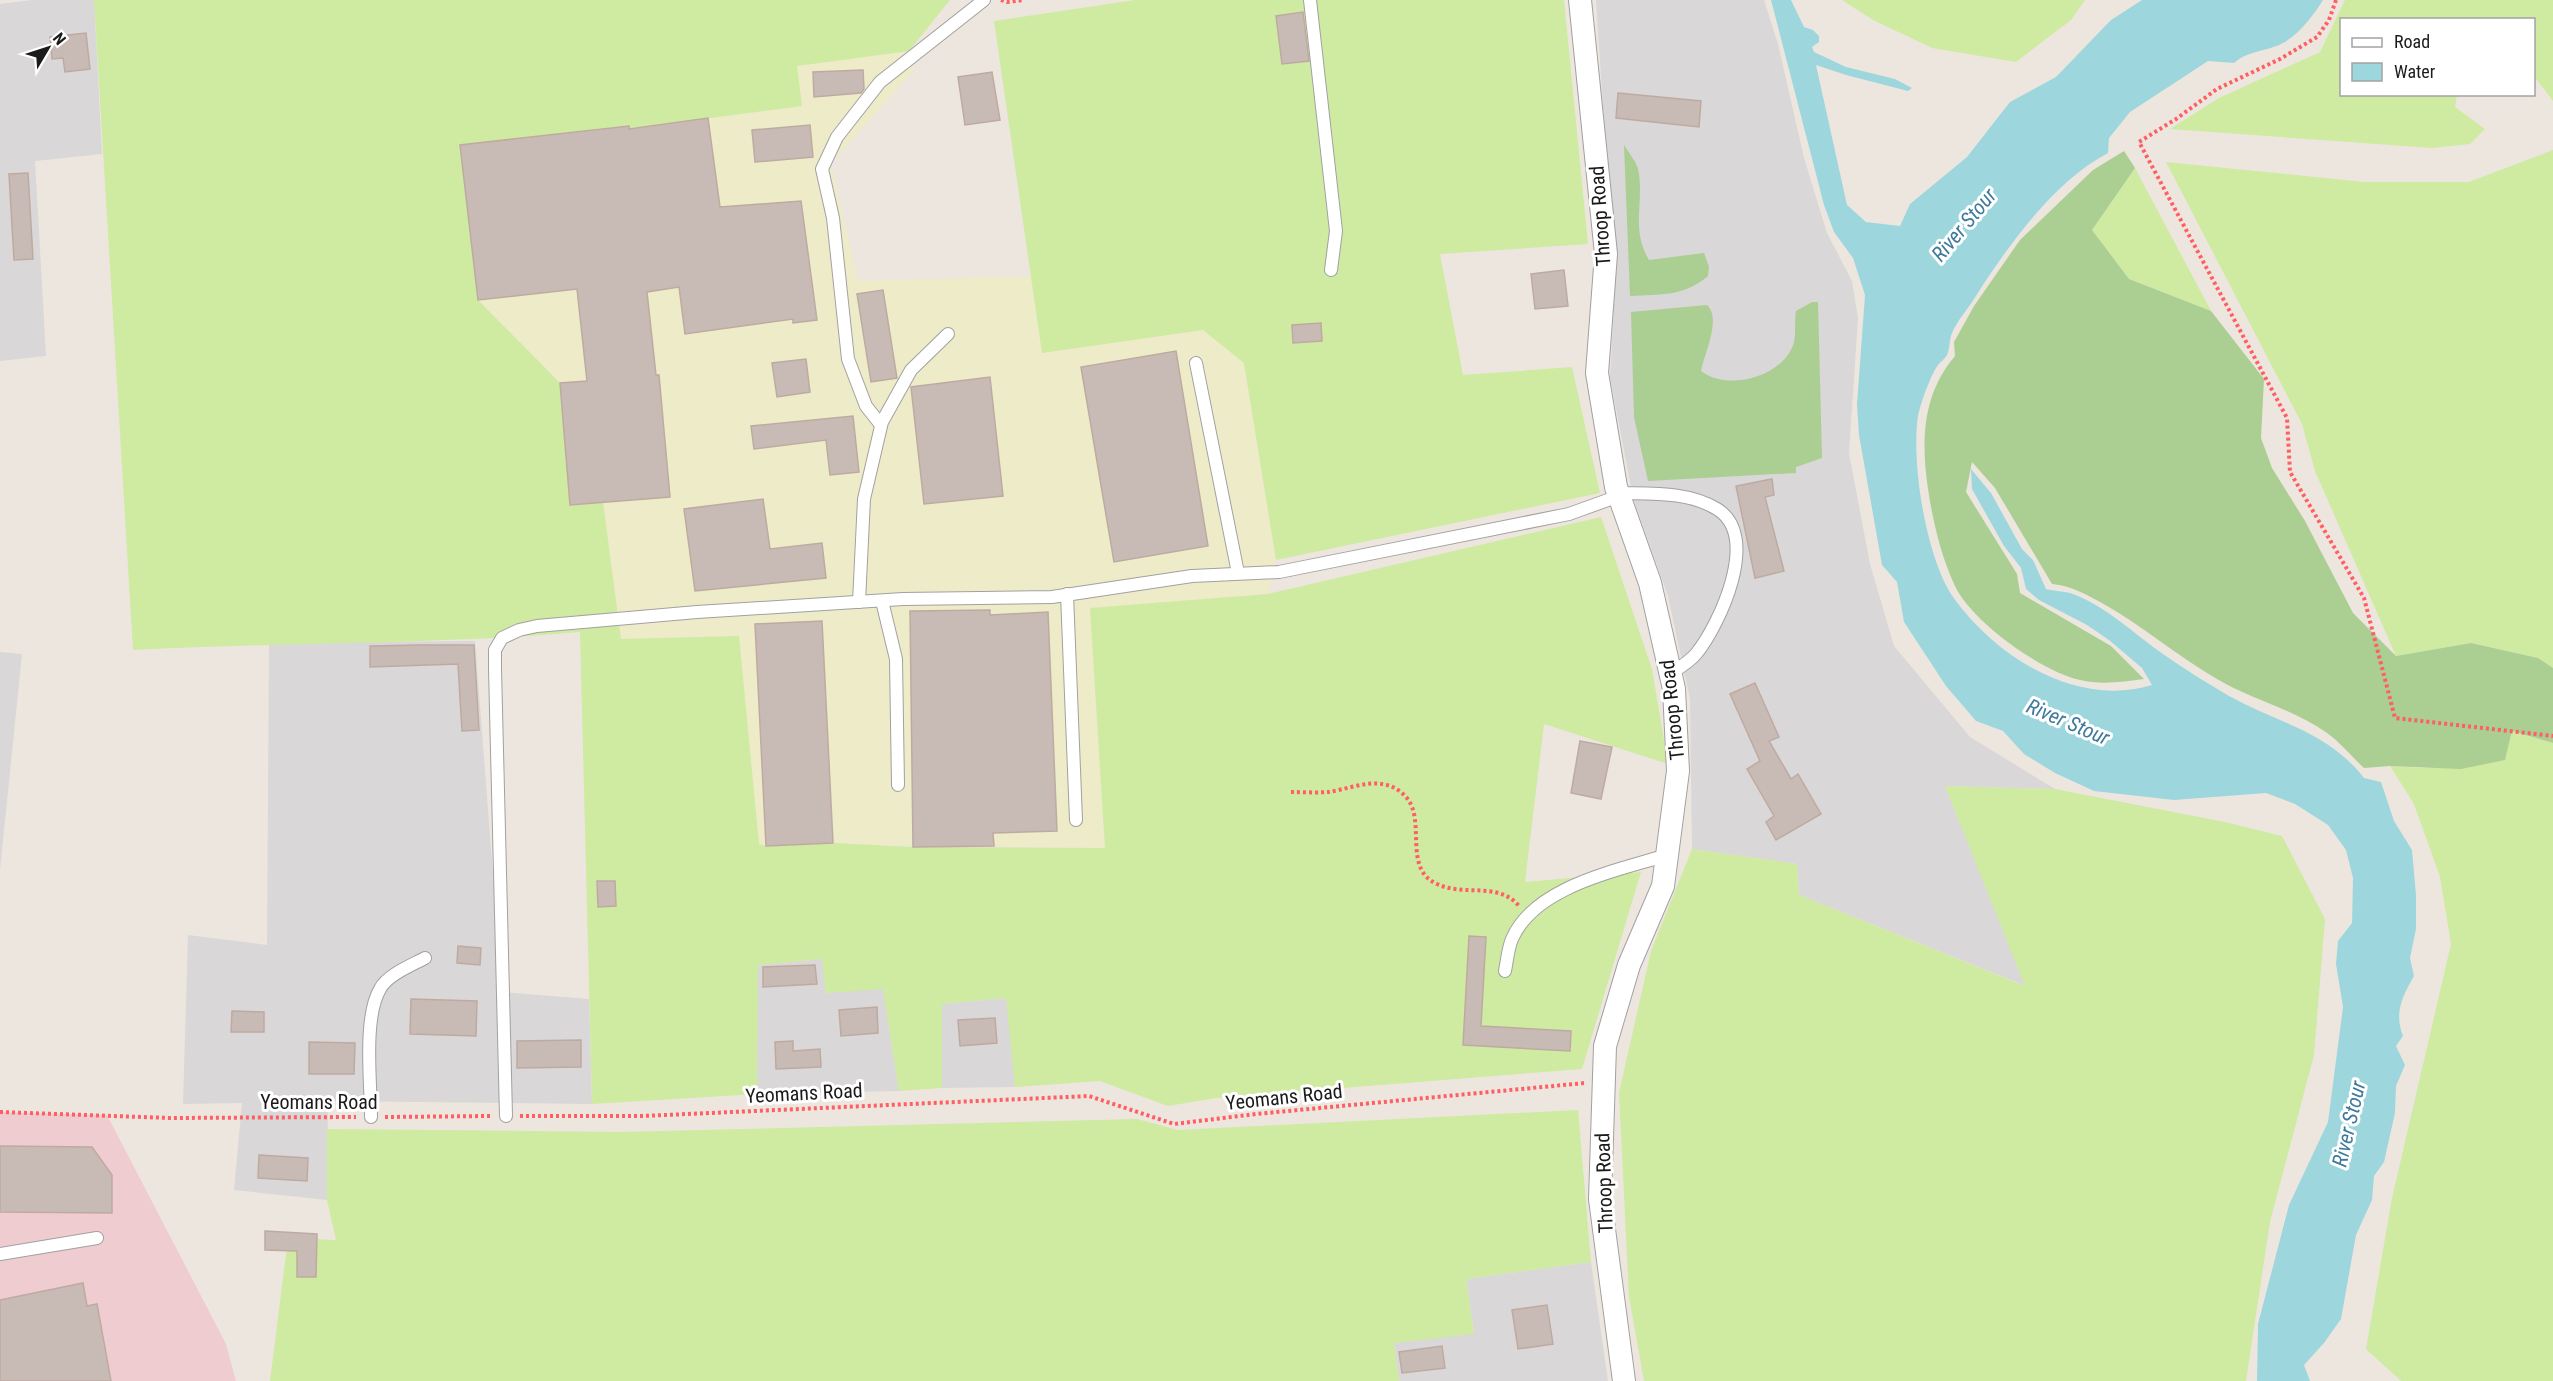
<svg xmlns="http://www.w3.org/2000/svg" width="2553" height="1381" viewBox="0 0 2553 1381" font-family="'Roboto Condensed',sans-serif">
<rect width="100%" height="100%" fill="#ede6df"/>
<g fill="#d9d7d7">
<path d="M32 0H94L102 154 35 161 46 356 0 361V4Z"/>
<path d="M1596 0H1764L1778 44 1804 158 1827 233 1852 281 1858 318 1849 453 1870 564 1894 646 1970 737 2055 789 1945 786 2026 986 1799 895 1797 864 1692 849 1690 699 1668 596 1633 498 1610 377 1615 288Z"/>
<path d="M475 641 502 992 589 999 592 1104 328 1101 327 1200 234 1190 242 1103 183 1104 188 935 267 945 269 643Z"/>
<path d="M0 652 22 654 0 870Z"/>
<path d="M823 959 826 993 883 988 899 1091 757 1094V965Z"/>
<path d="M1007 998 1015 1087 942 1088 941 1004Z"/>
<path d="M1591 1262 1608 1381H1399L1394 1343 1474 1333 1466 1279Z"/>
</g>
<path fill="#efccd0" d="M0 1112 107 1115 226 1344 236 1381H0Z"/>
<path fill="#edebc8" d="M909 51 914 70 831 163 858 281 1033 276 1042 353 1203 330 1244 363 1276 560 1268 594 1090 608 1105 848 759 844 739 636 621 639 603 502 570 505 560 383 478 300 460 145 649 126 802 106 796 66Z"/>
<g fill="#cfeaa1">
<path d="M94 0H950L909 51 797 66 802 106 649 126 460 145 478 300 560 383 570 505 603 502 621 639 739 636 759 844 766 846 833 843 913 847 1105 848 1090 608 1268 594 1601 517 1652 669 1668 764 1544 724 1525 882 1641 872 1582 1069 1216 1098 1168 1106 1100 1081 1015 1087 1006 998 942 1004V1088L899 1091 883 989 826 993 822 959 758 965 757 1094 592 1104 580 632C431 645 282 642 133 650Z"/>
<path d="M1135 0H1564L1588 244 1440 254 1463 375 1572 367 1600 493 1276 560 1244 363 1203 330 1042 353 994 21Z"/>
<path d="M1842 0H2085L2071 20 2016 62 1932 48 1873 20Z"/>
<path d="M2345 0H2553V101L2534 76V20H2342V94L2457 95 2455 107 2485 129 2470 144 2432 148 2170 129 2219 98 2320 52Z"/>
<path d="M2553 150V668L2538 658 2471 643 2396 656 2315 471 2302 424 2166 162 2364 182H2469Z"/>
<path d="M2135 168 2211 311 2129 279 2092 230Z"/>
<path d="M2512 731 2553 743V1381H2401L2366 1349 2392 1198 2451 944 2440 877 2414 804 2390 766 2424 768 2505 760Z"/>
<path d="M1945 786 2055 789 2225 822 2282 836 2325 919 2314 1055 2270 1222 2246 1381H1644L1629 1297 1619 1093 1651 951 1692 849 1797 864 1799 895 2025 986Z"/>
<path d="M1578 1110 1591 1262 1466 1279 1474 1334 1394 1343 1399 1381H270L288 1238 336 1240 327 1200V1129L620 1132 1137 1119 1178 1130Z"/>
</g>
<g fill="#abce92">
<path d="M1624 145C1628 152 1636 161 1638 169 1645 202 1630 228 1649 260L1704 253 1709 267 1708 276C1683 297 1661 294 1630 296Z"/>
<path d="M2124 151 2135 168 2092 230 2129 279 2211 311 2264 379 2261 438 2272 468 2305 521 2353 613 2396 656 2471 643 2538 658 2553 668V743L2512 731 2505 760 2461 769 2390 766 2364 768C2352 757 2341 743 2327 733 2294 709 2252 700 2217 679 2177 656 2142 625 2102 603 2085 594 2072 586 2052 584L1995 488 1972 462 1966 492 2017 574 2020 593 2111 646 2144 679C2123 682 2101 685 2080 680 2042 672 1971 621 1955 586 1941 556 1933 522 1928 489 1921 441 1922 395 1955 356L1954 342 1974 306 2020 240 2093 170Z"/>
<path d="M1812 302H1818L1822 458 1796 467V473L1648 481 1634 417 1631 312 1707 305C1722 319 1704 353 1701 371 1727 391 1778 378 1792 348 1797 338 1794 322 1796 311Z"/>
</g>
<path fill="#9dd7dd" d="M1771 0H1791L1804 27 1813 30 1819 36V42L1812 47 1814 52 1846 67 1895 79 1912 88 1908 91 1846 75 1816 65 1847 205 1866 222 1900 226 1910 204 1967 157 2010 102 2056 77 2111 20 2142 0H2323C2313 16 2299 35 2281 44 2265 52 2249 50 2234 63L2208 61 2130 112 2109 138 2108 153C2053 182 2007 247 1974 299 1967 310 1957 321 1952 333 1949 340 1950 349 1947 355 1945 359 1940 362 1938 365 1931 374 1920 405 1918 416 1911 463 1926 557 1953 597 1996 657 2076 708 2152 685L2142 668 2109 640 2087 625 2039 600 2026 589 2021 568 2004 546 1972 489 1971 469 1991 493 2022 549 2033 560 2046 589C2054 591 2065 591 2073 594 2104 605 2136 635 2163 654 2184 669 2207 683 2229 696 2276 722 2329 732 2364 778L2381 782 2394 821 2412 850 2416 895V929L2410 958 2414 976C2402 997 2394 1013 2403 1036L2396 1046 2405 1065 2396 1086 2395 1113 2384 1162 2374 1176 2372 1200 2356 1235 2341 1319 2324 1343 2304 1365 2310 1381H2257L2258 1324 2289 1205 2328 1122 2343 1007 2336 964 2338 941 2352 923 2353 878 2346 850 2328 825 2295 804 2266 793 2174 800 2094 791 2055 773 2024 754 2003 731 1976 721 1946 686 1904 622 1897 582 1882 565 1859 435 1857 404 1865 295 1853 258 1834 232 1824 205Z"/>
<g fill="#c8bbb5" stroke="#bfaaa1" stroke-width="1.5">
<path d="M1303 12 1309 61 1282 64 1276 16Z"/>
<path d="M86 33 90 69 65 72 63 58 52 59 50 37Z"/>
<path d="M863 70 864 89 861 93 814 97 813 72Z"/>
<path d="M992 72 1000 120 965 125 958 77Z"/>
<path d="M1618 93 1701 101 1699 127 1616 118Z"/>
<path d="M708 118 720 207 801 201 817 320 793 323V319L685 334 679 287 647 292 656 375H659L670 497 570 505 560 383 587 381 577 289 478 300 460 145 629 126V129Z"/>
<path d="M810 125 813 157 755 162 752 130Z"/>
<path d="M28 173 33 259 14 260 9 174Z"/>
<path d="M1564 270 1568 306 1535 309 1531 274Z"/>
<path d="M883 290 897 378 871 382 857 294Z"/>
<path d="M1321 323 1322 341 1293 343 1292 325Z"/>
<path d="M1176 351 1208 546 1114 562 1081 367Z"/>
<path d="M806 359 810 392 777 397 772 363Z"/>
<path d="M990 377 1003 496 924 504 911 387Z"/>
<path d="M853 416 859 472 830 475 826 440 754 449 751 426Z"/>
<path d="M1772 479 1774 495 1765 497 1784 571 1755 578 1736 486Z"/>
<path d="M763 499 770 549 822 543 826 578 695 591 684 509Z"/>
<path d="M990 610V615L1048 612 1057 831 993 833 994 846 913 847 910 611Z"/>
<path d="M822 621 833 843 766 846 755 624Z"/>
<path d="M421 645H474L479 730 462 731 458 664 370 667V646Z"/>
<path d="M1755 683 1779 737 1769 741 1791 779 1798 774 1821 814 1776 840 1766 822 1774 816 1747 769 1760 761 1730 694Z"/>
<path d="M1580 741 1612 747 1601 799 1571 793Z"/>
<path d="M597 881H615L616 906 598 907Z"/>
<path d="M1469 936 1486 937 1481 1026 1571 1031 1570 1051 1463 1045Z"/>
<path d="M458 946 481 948 480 965 457 963Z"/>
<path d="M815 965 817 984 763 987V967Z"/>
<path d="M411 999 477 1001 476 1036 410 1034Z"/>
<path d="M877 1007 878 1033 841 1036 839 1010Z"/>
<path d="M232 1011 264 1012V1032H231Z"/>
<path d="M995 1018 997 1043 960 1046 958 1020Z"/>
<path d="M581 1040V1067L517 1068V1041Z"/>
<path d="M793 1041V1051L820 1049 821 1067 776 1069 775 1042Z"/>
<path d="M309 1042 355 1043 354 1074H309Z"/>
<path d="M0 1146 92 1147 112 1175V1213L0 1212Z"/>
<path d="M259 1155 308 1158 307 1181 258 1178Z"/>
<path d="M265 1231 317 1234 316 1277H297V1251L265 1250Z"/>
<path d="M83 1283 87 1306 97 1304 111 1381H0V1300Z"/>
<path d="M1547 1305 1553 1344 1518 1349 1512 1310Z"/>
<path d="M1442 1346 1445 1368 1402 1373 1399 1352Z"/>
</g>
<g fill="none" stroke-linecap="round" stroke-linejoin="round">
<defs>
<g id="service">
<path d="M1310 0 1336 231 1331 270"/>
<path d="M1196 363 1238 573"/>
<path d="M881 425 866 406 848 359 833 218 822 169 837 137 880 82 984 0"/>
<path d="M1618 493C1650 494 1688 491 1717 509 1761 536 1720 624 1696 654 1689 662 1679 668 1670 674"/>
<path d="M1067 594 1076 820"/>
<path d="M882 601 896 659 898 785"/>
<path d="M859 602 864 499 882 422 911 370 948 334"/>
<path d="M1505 971C1507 961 1508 948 1512 939 1535 886 1617 871 1667 855"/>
<path d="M506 1116 495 669V650L502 638 519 630 537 626 697 612 903 599 1052 597 1192 576 1279 572 1569 514 1619 496"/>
<path d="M371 1117C371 1083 363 1018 380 989 387 975 412 965 425 958"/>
<path d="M0 1254 97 1238"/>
</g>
<path id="minor" d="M1580 0 1606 254 1597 373 1616 487 1650 583 1674 689 1678 771 1663 886 1629 965 1605 1046 1600 1199 1624 1381"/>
</defs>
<use href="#service" stroke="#a1a1a1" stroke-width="14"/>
<use href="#minor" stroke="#a1a1a1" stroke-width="24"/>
<g stroke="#ff5e63" stroke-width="4" stroke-dasharray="3 3" stroke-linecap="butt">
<path d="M1001 0 1007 2 1023 0"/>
<path d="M2336 0 2329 20 2317 37 2280 59 2217 89 2176 119 2139 142 2287 418 2290 472 2364 598 2395 718 2553 736"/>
<path d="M1291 792C1303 792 1316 793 1328 792 1344 790 1366 781 1382 784 1391 785 1400 790 1406 797 1427 820 1402 869 1437 884 1464 897 1498 881 1519 906"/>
<path d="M0 1112 170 1118 356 1117"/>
<path d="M520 1116H643L1089 1096 1174 1124 1256 1114 1585 1083"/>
<path d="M385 1117 491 1116"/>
</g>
<use href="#service" stroke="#fff" stroke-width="12"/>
<use href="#minor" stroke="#fff" stroke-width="22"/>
</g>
<g text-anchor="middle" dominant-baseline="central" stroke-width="6" stroke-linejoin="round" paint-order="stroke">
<g font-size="20" fill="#1a1a1a" stroke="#fff">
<text transform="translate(1600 216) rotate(-94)">Throop Road</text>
<text transform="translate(1672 710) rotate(-96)">Throop Road</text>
<text transform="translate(804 1093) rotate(-3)">Yeomans Road</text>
<text transform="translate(1284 1097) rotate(-6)">Yeomans Road</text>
<text x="319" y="1102">Yeomans Road</text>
<text transform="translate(1604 1183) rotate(-92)">Throop Road</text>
</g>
<g font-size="21" font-style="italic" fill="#3f7a9c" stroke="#fff">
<text transform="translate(1964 225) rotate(-50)">River Stour</text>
<text transform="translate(2068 722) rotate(23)">River Stour</text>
<text transform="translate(2349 1124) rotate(-77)">River Stour</text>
</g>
</g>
<rect x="2340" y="18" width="195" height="78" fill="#ffffff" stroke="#a3a3a3" stroke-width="1.5"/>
<rect x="2352" y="38" width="30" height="9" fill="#ffffff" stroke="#a3a3a3" stroke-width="1.5"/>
<text x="2394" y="48" font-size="18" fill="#1a1a1a">Road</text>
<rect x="2352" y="63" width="30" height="18" fill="#9dd7dd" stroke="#a3a3a3" stroke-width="1.5"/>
<text x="2394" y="78" font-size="18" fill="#1a1a1a">Water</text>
<g transform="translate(48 48) rotate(51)" stroke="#ffffff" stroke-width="4.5" paint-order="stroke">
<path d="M0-4.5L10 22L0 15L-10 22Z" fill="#1a1a1a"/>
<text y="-9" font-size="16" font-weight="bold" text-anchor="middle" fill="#1a1a1a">N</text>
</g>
</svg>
